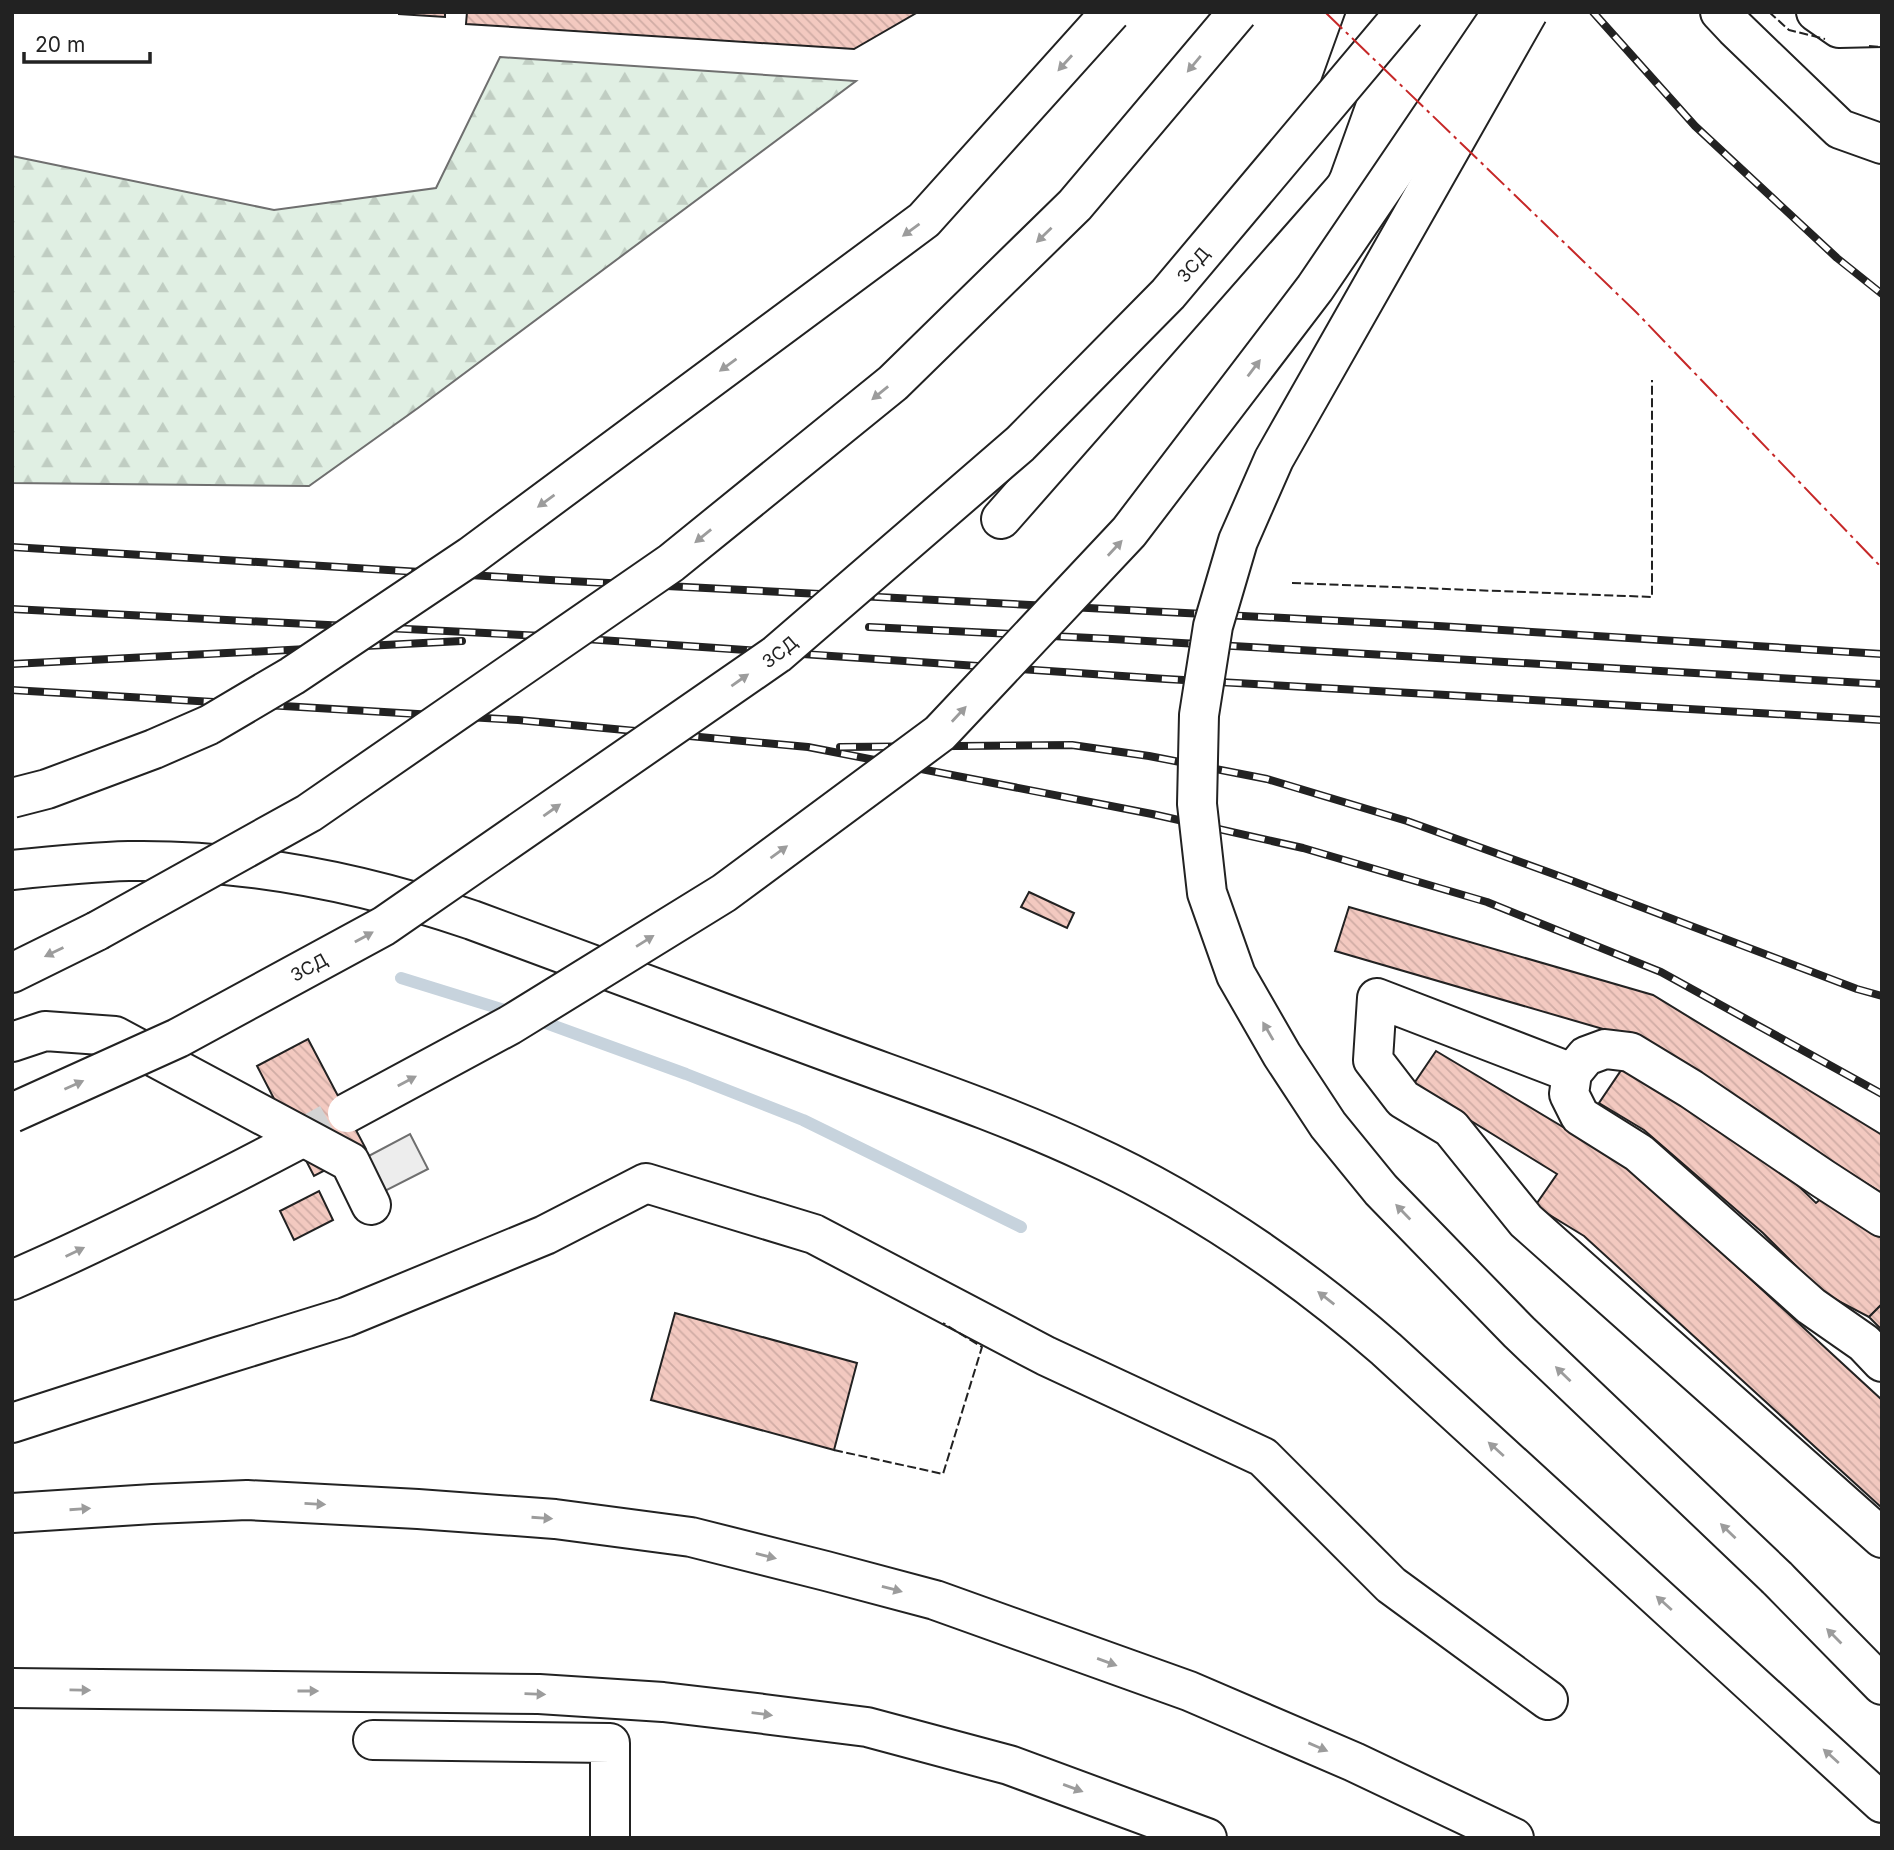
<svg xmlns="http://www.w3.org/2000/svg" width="1894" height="1850" viewBox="0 0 1894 1850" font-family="Inter,sans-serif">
<defs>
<pattern id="forest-firs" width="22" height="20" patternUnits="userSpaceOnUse" patternTransform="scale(1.75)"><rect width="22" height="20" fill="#e0efe3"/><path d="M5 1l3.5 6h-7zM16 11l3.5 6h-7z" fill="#c0cdc2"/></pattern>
<pattern id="building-back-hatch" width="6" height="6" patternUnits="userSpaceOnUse" patternTransform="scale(1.75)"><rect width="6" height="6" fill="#f3c9c0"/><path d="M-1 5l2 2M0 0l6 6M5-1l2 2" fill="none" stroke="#d0aca5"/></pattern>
</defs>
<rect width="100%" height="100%" fill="#fff"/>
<path fill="url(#forest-firs)" stroke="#6f6f6f" stroke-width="2" d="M500 57 856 81 418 408 309 486 12 483V156L274 210 436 188Z"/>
<path fill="#ededed" stroke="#6f6f6f" stroke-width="2" d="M410 1134 428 1169 381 1193 363 1159Z"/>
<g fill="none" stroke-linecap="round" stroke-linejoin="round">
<g stroke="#c7d3dd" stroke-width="12">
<path d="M401 978 514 1013"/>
<path d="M535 1019 686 1074 803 1120 1021 1227"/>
</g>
</g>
<g fill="url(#building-back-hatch)" stroke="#222" stroke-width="2">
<path d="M399 12H445V17L399 14Z"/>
<path d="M467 12H918L854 49 466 24Z"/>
<path d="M1029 892 1074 913 1067 928 1021 907Z"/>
<path d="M1349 907 1653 995 1882 1135V1193L1627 1036 1335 951Z"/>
<path d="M308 1039 366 1149 314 1176 257 1066Z"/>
<path d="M1436 1051 1628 1166 1882 1400V1508L1584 1236 1535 1206 1557 1174 1413 1085Z"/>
<path d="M1624 1066 1786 1174 1816 1203 1824 1196 1882 1236V1304L1869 1317 1823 1293 1763 1233 1644 1130 1599 1103Z"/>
<path d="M319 1191 333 1220 294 1240 280 1211Z"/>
<path d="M1882 1304V1330L1869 1317Z"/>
<path d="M675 1313 857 1363 834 1450 651 1400Z"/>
</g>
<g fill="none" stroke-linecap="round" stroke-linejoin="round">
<path stroke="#d3d3d3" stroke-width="38" stroke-dasharray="38 19" stroke-linecap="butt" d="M296 1141 347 1113"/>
<defs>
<g id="minor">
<path d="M1720 12 1735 28 1840 129 1882 144"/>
<path d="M1816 12 1839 28 1882 27"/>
<path d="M1001 519 1312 165 1367 12"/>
<path d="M12 1042 45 1031 115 1036 350 1162 371 1205"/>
<path d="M1572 1073 1377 998 1373 1060 1403 1099 1451 1128 1526 1221 1882 1538"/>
<path d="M1882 1217 1822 1178 1691 1089 1630 1052 1605 1049 1586 1056 1572 1073 1569 1094 1580 1116 1639 1153 1811 1306 1864 1343 1882 1362"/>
<path d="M12 1423 220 1356 346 1317 545 1235 646 1183 814 1234 1046 1356 1263 1457 1391 1585 1548 1700"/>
<path d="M373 1740 610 1743V1838"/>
</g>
<g id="major">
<path d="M12 870C51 866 90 862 129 861 247 859 361 882 472 920 588 963 704 1006 820 1049 909 1082 1000 1112 1086 1152 1196 1202 1295 1270 1386 1349L1882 1803"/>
<path d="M12 1280C109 1238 203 1190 296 1141"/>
<path d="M12 1513 153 1504 247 1500 418 1509 555 1519 691 1537 826 1571 935 1600 1189 1691 1354 1762 1514 1838"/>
<path d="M1777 1578 1882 1685"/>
<path d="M12 1688 539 1694 663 1702 764 1714 867 1727 1009 1765 1207 1838"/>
</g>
<path id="highway" d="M12 973 97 931"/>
</defs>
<use href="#minor" stroke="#222" stroke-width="42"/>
<use href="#major" stroke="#222" stroke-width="42"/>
<use href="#highway" stroke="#222" stroke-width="42"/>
<use href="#minor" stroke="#fff" stroke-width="38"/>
<use href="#major" stroke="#fff" stroke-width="38"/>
<use href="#highway" stroke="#fff" stroke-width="38"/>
<defs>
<g id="rail">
<path d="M1593 12 1695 126 1837 258 1882 294"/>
<path d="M12 547 550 580 1438 626 1882 654"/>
<path d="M12 609 542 636 1166 679 1882 720"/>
<path d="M869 627 1112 639 1882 684"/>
<path d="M12 664 462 641"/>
<path d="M12 690 518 720 808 747 1152 814 1303 848 1487 902 1661 972 1882 1094"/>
<path d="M840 747 1072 745 1149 756 1267 779 1407 821 1570 880 1857 989 1882 996"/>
</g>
</defs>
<use href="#rail" stroke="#222" stroke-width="8"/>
<use href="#rail" stroke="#fff" stroke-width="5" stroke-dasharray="16" stroke-linecap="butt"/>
<defs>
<g id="major-bridge">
<path d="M1528 12 1274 459 1238 541 1213 626 1199 715 1197 804 1207 893 1236 975 1282 1055 1328 1125 1381 1190 1519 1332 1777 1578"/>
<path d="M12 798 47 789 154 749 209 725 292 676 471 556 924 220 1111 12"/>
<path d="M347 1113 510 1025 724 893 940 733 1129 532 1315 288 1497 20"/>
</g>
<g id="highway-bridge">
<path d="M97 931 309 813 671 563 893 383 1075 205 1238 12"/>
<path id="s1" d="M12 1113 178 1038 384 926 777 654 1020 444 1168 294 1405 12"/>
</g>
</defs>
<use href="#major-bridge" stroke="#222" stroke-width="42" stroke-linecap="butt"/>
<use href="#highway-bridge" stroke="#222" stroke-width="42" stroke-linecap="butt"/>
<use href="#major-bridge" stroke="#fff" stroke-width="38"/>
<use href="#highway-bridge" stroke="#fff" stroke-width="38"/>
<g stroke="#222" stroke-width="2" stroke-dasharray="9 3.5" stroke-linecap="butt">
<path d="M1769 12 1789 30 1825 39"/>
<path d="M1869 46 1882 47"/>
<path d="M1292 583 1652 597V380"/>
<path d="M834 1450 943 1474 982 1347 943 1323"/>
</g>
<path stroke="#c62828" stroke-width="2" stroke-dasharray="24 5 3.5 5" stroke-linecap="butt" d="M1325 12 1636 312 1882 568"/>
</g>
<defs><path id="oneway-solid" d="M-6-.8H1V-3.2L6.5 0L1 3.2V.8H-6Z" transform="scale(1.75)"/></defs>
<g fill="#9c9c9c">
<use href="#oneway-solid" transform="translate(1065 63) rotate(132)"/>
<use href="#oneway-solid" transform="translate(1194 64) rotate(130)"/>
<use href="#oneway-solid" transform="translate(911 230) rotate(144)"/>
<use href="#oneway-solid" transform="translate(1044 235) rotate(136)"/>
<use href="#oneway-solid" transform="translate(728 365) rotate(144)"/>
<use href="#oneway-solid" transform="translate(1254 368) rotate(-53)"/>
<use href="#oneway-solid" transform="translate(880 393) rotate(141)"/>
<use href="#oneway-solid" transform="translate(546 501) rotate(144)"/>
<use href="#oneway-solid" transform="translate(703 536) rotate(141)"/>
<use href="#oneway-solid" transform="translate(1115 548) rotate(-47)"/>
<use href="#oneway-solid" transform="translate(740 680) rotate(-35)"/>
<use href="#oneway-solid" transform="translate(959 714) rotate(-47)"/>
<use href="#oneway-solid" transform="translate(552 810) rotate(-35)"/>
<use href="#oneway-solid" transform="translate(779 852) rotate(-36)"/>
<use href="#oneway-solid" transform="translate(364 937) rotate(-29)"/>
<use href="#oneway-solid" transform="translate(645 941) rotate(-32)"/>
<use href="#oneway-solid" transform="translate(54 952) rotate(154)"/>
<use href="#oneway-solid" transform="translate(1268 1031) rotate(-120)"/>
<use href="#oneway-solid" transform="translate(407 1081) rotate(-28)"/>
<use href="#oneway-solid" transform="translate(74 1085) rotate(-24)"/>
<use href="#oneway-solid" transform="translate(1403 1212) rotate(-134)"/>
<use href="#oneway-solid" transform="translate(75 1252) rotate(-26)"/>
<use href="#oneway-solid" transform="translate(1326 1298) rotate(-142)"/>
<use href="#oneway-solid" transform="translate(1563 1374) rotate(-136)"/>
<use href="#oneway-solid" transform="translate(1496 1449) rotate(-138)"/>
<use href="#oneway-solid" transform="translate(315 1504) rotate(3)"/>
<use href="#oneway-solid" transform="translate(80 1509) rotate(-4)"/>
<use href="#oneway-solid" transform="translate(542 1518) rotate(4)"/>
<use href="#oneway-solid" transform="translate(1728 1531) rotate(-136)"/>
<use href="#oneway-solid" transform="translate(766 1556) rotate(14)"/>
<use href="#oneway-solid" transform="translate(892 1589) rotate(15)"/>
<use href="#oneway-solid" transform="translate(1664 1603) rotate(-138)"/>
<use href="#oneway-solid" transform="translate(1834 1636) rotate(-135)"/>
<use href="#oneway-solid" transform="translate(1107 1662) rotate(20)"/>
<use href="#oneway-solid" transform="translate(80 1690) rotate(1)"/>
<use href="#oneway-solid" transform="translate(308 1691)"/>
<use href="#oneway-solid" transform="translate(535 1694) rotate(2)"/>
<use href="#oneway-solid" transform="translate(762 1714) rotate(7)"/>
<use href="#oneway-solid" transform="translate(1318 1747) rotate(23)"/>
<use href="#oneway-solid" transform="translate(1831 1756) rotate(-138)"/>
<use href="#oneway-solid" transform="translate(1073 1788) rotate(20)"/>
</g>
<g text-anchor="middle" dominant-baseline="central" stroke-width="5" stroke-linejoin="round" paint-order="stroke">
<g font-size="18" fill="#222" stroke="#fff">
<text stroke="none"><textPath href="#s1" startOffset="1465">ЗСД</textPath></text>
<text stroke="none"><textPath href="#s1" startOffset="898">ЗСД</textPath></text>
<text stroke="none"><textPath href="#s1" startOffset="331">ЗСД</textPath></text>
</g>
</g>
<rect width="1894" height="1850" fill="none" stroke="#222222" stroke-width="28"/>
<path d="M24 52v10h126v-10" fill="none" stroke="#222222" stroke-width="3.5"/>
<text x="35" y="52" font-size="21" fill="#222222" stroke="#ffffff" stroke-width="5" paint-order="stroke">20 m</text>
</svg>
